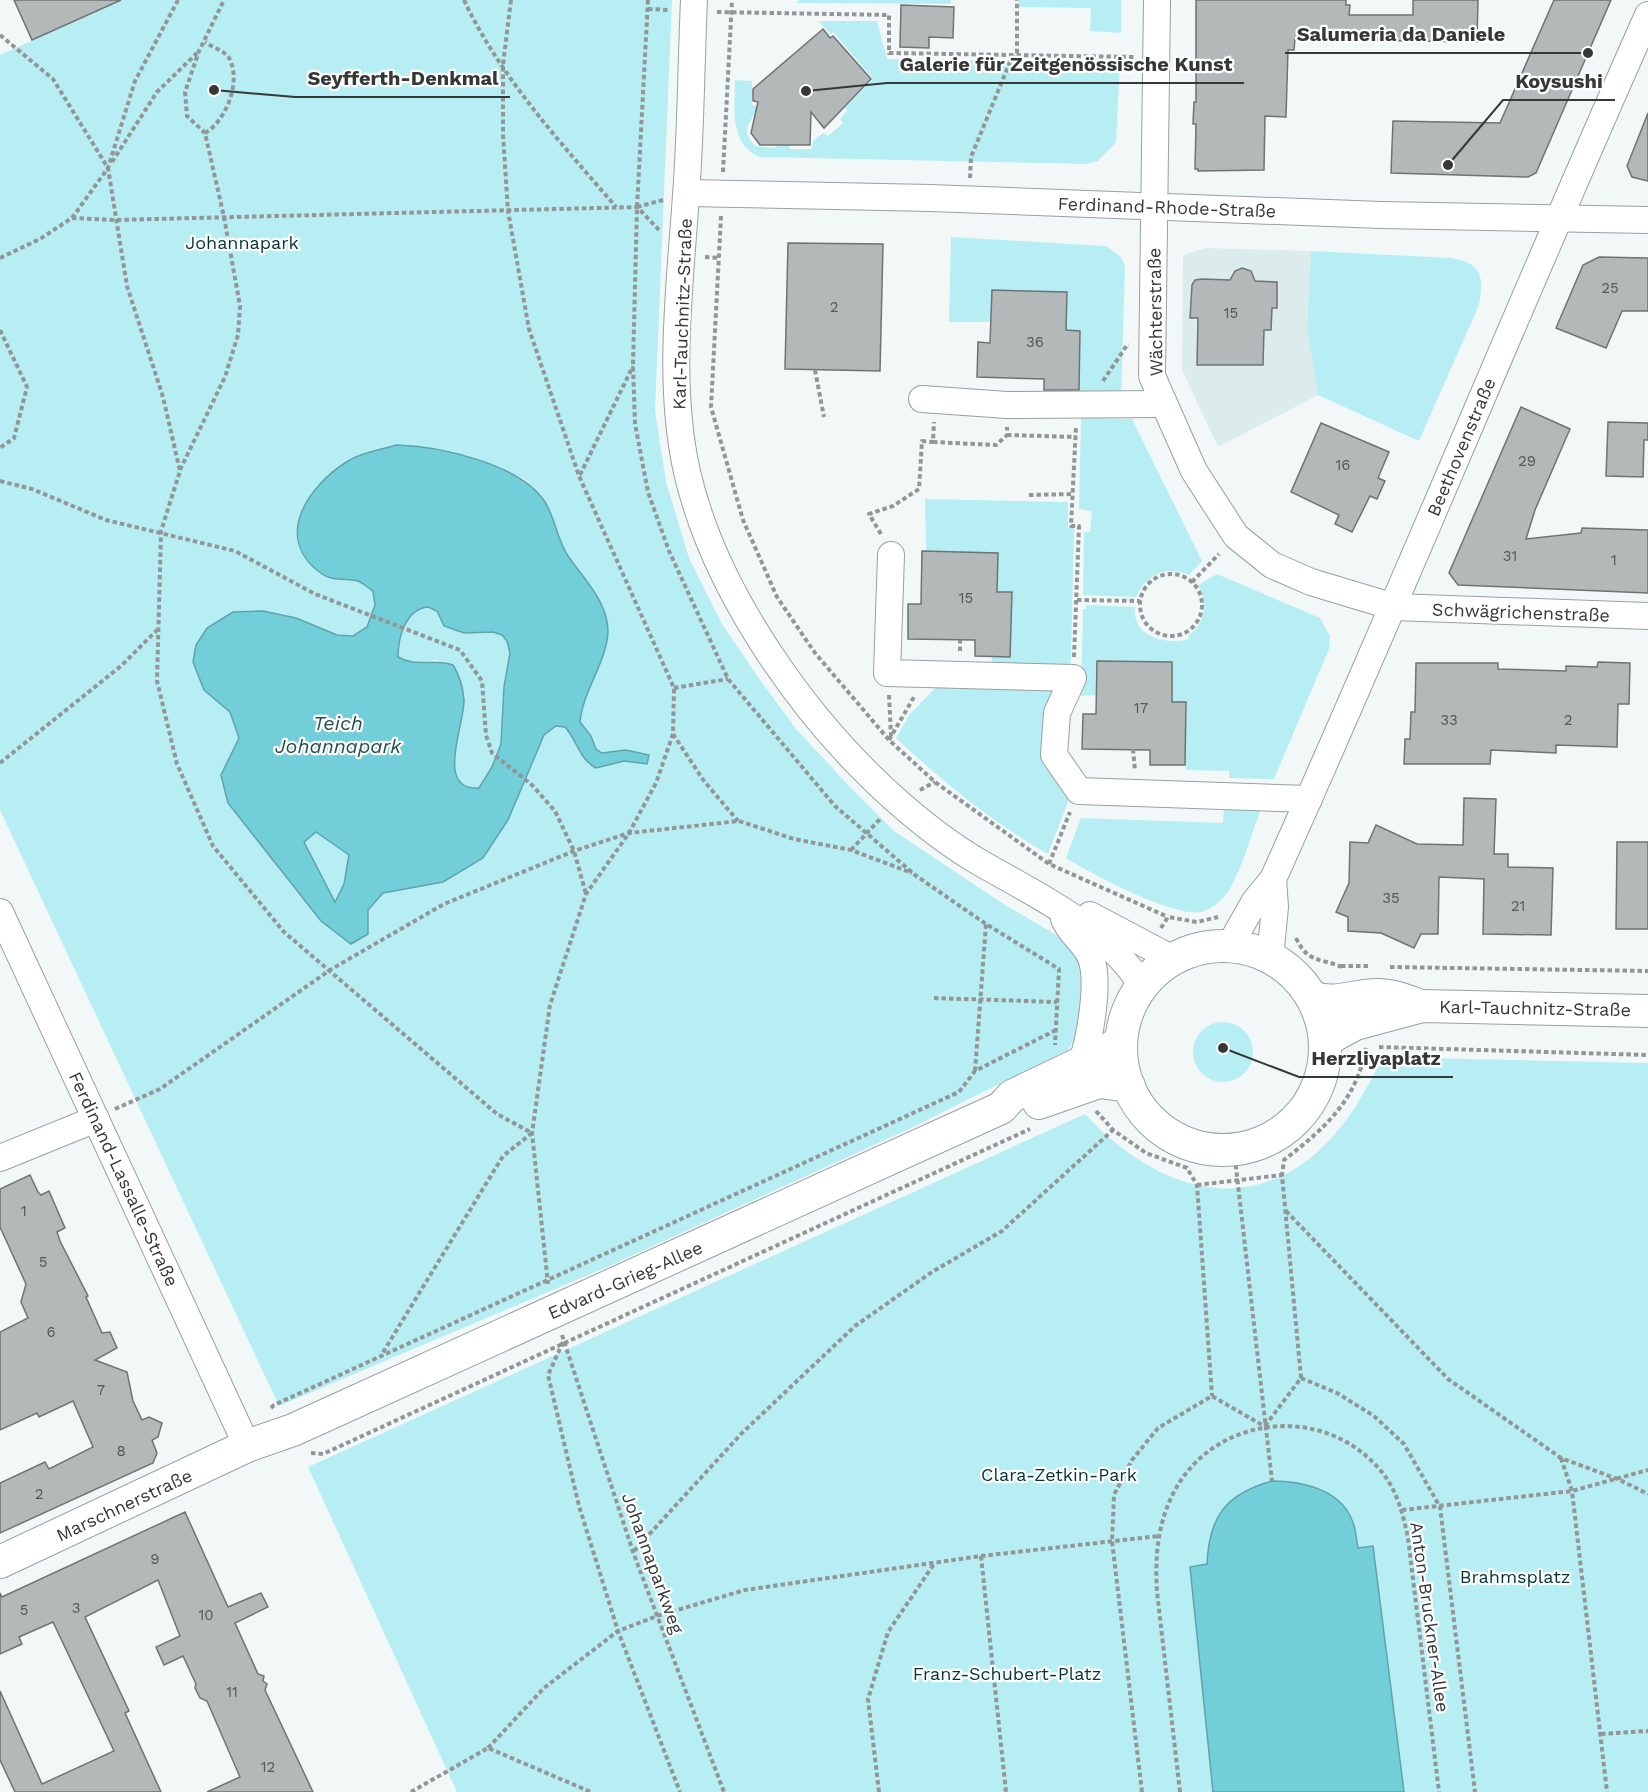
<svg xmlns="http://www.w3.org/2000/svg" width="1648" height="1792" viewBox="0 0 1648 1792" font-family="'Work Sans',sans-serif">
<rect width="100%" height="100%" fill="#f2f8f8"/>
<path fill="#dcebec" d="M1206 248 1311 251 1307 330 1318 395 1218 447 1182 370 1183 255Z"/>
<g fill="#b7eef4" fill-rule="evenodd">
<path d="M106 0H672L655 410 666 482 689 558 722 624 758 677 796 729 851 788 894 831 1002 903 1063 939 1076 953 1082 975 1081 1027 1068 1050 911 1128 607 1267 279 1406 0 810V55L109 6ZM452 451 525 479 545 502 560 545 604 607V649L582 702 580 722 591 736 596 749 602 753 626 750 647 764 624 761 596 768 578 748 573 735 565 727 556 726 544 735 508 820 443 882 383 893 368 910V934L351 944 321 921 228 803 221 775 239 739 230 712 296 618C318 627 357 651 370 619 374 608 375 603 373 591L359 581 338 580 301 550 297 533 300 513Z"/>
<path d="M799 0H951V4L797 3Z"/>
<path d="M1019 0H1121V33L1090 31 1091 8 1019 7Z"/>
<path d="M818 21H877L887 59 1120 62 1116 142 1098 161 1085 164 759 157C729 143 735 109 735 80L752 81V105L758 106C753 123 738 126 755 146L774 148 790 139V149H812L813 141 823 133 828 136 843 123 840 119 847 111 845 108 873 79 833 32 831 34Z"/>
<path d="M951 237 1106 246 1121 257 1125 266 1121 398 1079 394 1080 331 1066 330 1067 292 992 290 991 322H949Z"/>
<path d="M1311 251 1451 258C1482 263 1484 276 1479 305L1419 441 1318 395 1307 330Z"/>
<path d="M1081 418 1132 419 1202 561 1189 575C1166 565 1146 575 1136 597L1083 595 1084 532H1090L1092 511 1079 509Z"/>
<path d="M925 499 1068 502V528H1074L1071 663 1065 671 991 668 992 656H1010L1012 592H997L926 551Z"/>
<path d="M1217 574 1320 618 1330 636 1329 649 1274 779 1229 778V771L1186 770V702H1172V662L1097 661 1096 695 1081 696 1083 609H1086L1087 605 1135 607C1132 637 1166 645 1189 639L1188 636C1206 622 1208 604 1198 585Z"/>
<path d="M428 607 437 611 444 626 464 633 493 632 502 635 507 641 510 653 504 687 501 744 492 767 479 788H471L460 782 453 768 455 749 437 660 416 663 398 657C398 638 407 609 428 607Z"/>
<path d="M943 680 1062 685 1045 746 1044 765 1071 794 1048 854C992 822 943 782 896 738L910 714Z"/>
<path d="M1224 807 1261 809C1251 835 1243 866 1229 890 1223 899 1212 910 1201 912 1172 917 1092 874 1066 858L1081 818 1223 823Z"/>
<path d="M316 832 349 855 344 884 335 902 304 842Z"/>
<circle cx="1223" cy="1052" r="30"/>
<path d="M1383 1057 1648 1063V1792H457L308 1467 1085 1114C1147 1181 1236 1221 1315 1154 1346 1128 1365 1092 1383 1057Z"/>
</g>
<g fill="#72cfd9" stroke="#60a2a9" stroke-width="1.5" fill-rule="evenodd">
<path d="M396 445C439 446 521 464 545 502 555 518 557 539 568 556 583 578 608 602 608 631 607 662 583 690 580 722L591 736 596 749 602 753 626 750 649 755 647 764 624 761 596 768C579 759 577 740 565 727L556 726 544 735 508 820 483 858 443 882 383 893 368 910V934L351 944 321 921 228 803 221 775 239 738 230 712 204 690 193 662 196 645 207 628 233 612 263 611 296 618 337 635 353 636 367 627 375 605 373 591C368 588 363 583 358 581 346 578 333 582 322 574 271 538 309 485 348 461 362 452 381 450 396 445ZM428 607 437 611 444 626 464 633 493 632 502 635 507 641 510 653 504 687 501 744 492 767 479 788C434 791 465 723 464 700 463 687 460 676 453 665 431 658 416 668 398 657 398 637 406 609 428 607ZM316 832 349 855 344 884 335 902 304 842Z"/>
<path d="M1272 1481C1301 1481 1340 1489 1352 1520 1356 1528 1356 1539 1358 1548L1373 1546 1404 1792H1213L1190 1567 1207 1564C1209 1516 1226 1494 1272 1481Z"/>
</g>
<g fill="#b3b8b8" stroke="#6e7373" stroke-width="1.5">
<path d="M14 0H121L32 40Z"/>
<path d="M1196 0H1346V5H1350L1349 15H1413V0H1478L1477 42 1295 39 1294 50H1288L1286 117 1265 116 1264 170 1198 171V169H1195L1196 124H1193L1194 102H1196Z"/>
<path d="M1554 0H1611L1536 173 1528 177 1391 173 1393 121 1500 123Z"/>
<path d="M901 5 954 7 953 38 929 37V48L900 47Z"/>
<path d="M823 29 830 38 833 36 871 79 824 128 811 112 810 145H760L751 133 758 102 753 101V89Z"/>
<path d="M1648 113V181L1632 177 1627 166Z"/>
<path d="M788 243 883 244 880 371 785 369Z"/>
<path d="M1599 257 1648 258V311H1622L1606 348 1556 328 1583 265Z"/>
<path d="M1242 268 1251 271 1255 281 1277 282V308H1272L1271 330H1264L1263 365H1197L1198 318H1190L1192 285 1195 280 1202 279 1230 280 1235 271Z"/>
<path d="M992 290 1067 292 1066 330 1080 331 1079 390H1044V379L977 377 978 342 990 343Z"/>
<path d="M1521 407 1570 429 1535 510 1526 539 1581 533 1582 528 1648 530V593L1458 585 1449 573Z"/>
<path d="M1608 422 1648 423V440H1644L1643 477 1606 476Z"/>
<path d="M1321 423 1389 452 1378 478 1385 481 1377 499 1370 496 1352 532 1335 524 1339 515 1291 492Z"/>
<path d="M922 551 998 553 997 592H1012L1010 657 975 656V640L908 639V604H921Z"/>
<path d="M1097 661 1172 662V702H1186L1185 765H1150V750L1082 749 1083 714H1096Z"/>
<path d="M1598 662 1630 663 1629 704H1618L1617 747 1556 745V753L1491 750 1490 764H1404L1405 739H1410L1411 712H1415L1416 663H1498V669L1566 671V666L1597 667Z"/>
<path d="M1464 798 1496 799 1494 854H1508V867L1553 868 1551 935 1483 934 1484 879 1439 877 1438 934H1421L1414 948 1381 933 1348 931V917L1336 912 1349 883 1350 842 1368 843 1376 825 1417 844 1463 845Z"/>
<path d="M1617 842H1648V929H1616Z"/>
<path d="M30 1175 38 1192 41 1195 49 1191 65 1228 57 1232 60 1241 88 1296 86 1297 102 1333 110 1332 117 1348 95 1360 127 1372 133 1401 142 1420 149 1417 162 1423 158 1437 152 1440 157 1453 153 1463 0 1533V1483L45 1462 49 1469 93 1447 73 1401 39 1417 37 1413 0 1430V1332L28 1318 21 1302 26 1284 0 1227V1189Z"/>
<path d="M185 1512 228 1607 261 1593 268 1607 235 1623 258 1674 264 1676 263 1681 267 1684 265 1690 313 1792H207L240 1777 207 1701 200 1698 195 1688 196 1684 183 1656 164 1665 156 1647 180 1636 158 1580 85 1617 129 1711 125 1713 161 1792H15L0 1760V1691L42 1784 114 1751 53 1622 19 1637 22 1644 0 1654V1593L2 1597Z"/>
</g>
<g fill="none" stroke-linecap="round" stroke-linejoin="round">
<defs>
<g id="minor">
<path d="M694 0C691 65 691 130 686 195 680 286 667 383 687 472 715 593 806 721 898 802 923 824 950 845 979 862 1041 898 1100 923 1142 985"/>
<path d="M1157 0 1152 376 1194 471 1236 536 1272 565 1311 582 1394 607 1648 616"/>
<path d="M687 193 930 198 1381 215 1648 220"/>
<path d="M922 399 1007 405 1163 404"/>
<path d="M891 555 887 673 1073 678 1057 713 1054 755 1079 791 1309 799"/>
<path d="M1273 879 1275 907 1271 947 1274 959"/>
<path d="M0 912 247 1446"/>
<path d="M1090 915 1173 959"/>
<path d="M1064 919C1070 934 1086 944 1091 958 1100 982 1090 1038 1082 1061"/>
<path d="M1230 945 1255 901 1273 879C1402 593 1520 302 1648 15"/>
<path d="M0 1158 96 1119"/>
</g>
<g id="major">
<circle cx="1223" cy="1048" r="102"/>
<path d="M1312 997C1334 1006 1354 995 1377 995 1392 995 1405 1000 1418 1005"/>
<path d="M1325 1044 1333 1036 1355 1024 1422 1006 1648 1011"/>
<path d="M1039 1103 1099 1082 1129 1086"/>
<path d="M0 1562 247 1446 293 1430 1001 1108 1012 1096 1108 1050 1121 1041"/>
</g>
</defs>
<use href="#minor" stroke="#9a9f9f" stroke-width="28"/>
<use href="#major" stroke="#9a9f9f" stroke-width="34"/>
<g stroke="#929696" stroke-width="4" stroke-dasharray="4.5 3" stroke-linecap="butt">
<path d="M464 0C500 77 561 143 616 207"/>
<path d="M511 0 503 65V135L508 211 529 329 579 476 674 688 673 734 656 783 629 833 586 894 550 1005 532 1133 548 1284"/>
<path d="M648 0 637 207 633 365 635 424 648 492 669 551 728 679 835 806 915 875 986 924 1059 969 1055 1045"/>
<path d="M648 9 670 10"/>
<path d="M717 12 889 15V53L1134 57"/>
<path d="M0 35 53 79 108 168 127 286 163 397 180 471 161 531 157 681 177 764 213 846 284 932 497 1114 532 1133 503 1156 382 1354"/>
<path d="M205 133C226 121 242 81 229 58 225 51 212 47 205 42"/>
<path d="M112 162 157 92 197 53"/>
<path d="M723 172 732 0"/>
<path d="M970 178 971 157 1010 62 1017 54V0"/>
<path d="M637 207 663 200"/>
<path d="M721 216 711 407 743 520 777 597 815 653 889 740 935 782 1049 864 1168 917"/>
<path d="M72 218 115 220 637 207 660 231"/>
<path d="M705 257 719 258"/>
<path d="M0 258 40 239 72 218 108 168 135 81 178 0"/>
<path d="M0 330 27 387 14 438 0 448"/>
<path d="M815 370 824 417"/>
<path d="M1103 381 1127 345H1129"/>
<path d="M1007 435 1076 437"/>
<path d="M933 442 996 445 1007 435V427"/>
<path d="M180 470 225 377 238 335 240 306 224 217 205 133 187 116 185 92 199 51 224 0"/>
<path d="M580 475 633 366"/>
<path d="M0 481 32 489 106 520 235 551 315 594 460 650 482 681 486 735 492 753 532 785 555 811 574 851 586 894"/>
<path d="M1029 495 1073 494"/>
<path d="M881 534 869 514 893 506 919 489 922 441 933 442 934 422"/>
<circle cx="1171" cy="605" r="31"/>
<path d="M1192 582 1219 554"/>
<path d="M1077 600 1140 601"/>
<path d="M960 651V640"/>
<path d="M1074 657 1079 526H1071L1076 426"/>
<path d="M674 688 728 679"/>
<path d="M889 695 891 736"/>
<path d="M673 734 704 781 738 821"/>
<path d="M889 740 914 697"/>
<path d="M1133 749 1135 771"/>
<path d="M0 763 121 666 157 630"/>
<path d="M920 790 935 782"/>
<path d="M851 850 881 818"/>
<path d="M1049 864 1070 812"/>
<path d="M1161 928 1168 917 1197 922 1218 917"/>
<path d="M1296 938C1308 964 1322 958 1342 967"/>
<path d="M1341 966H1368"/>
<path d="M1390 967 1648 971"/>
<path d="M934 998 1057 1002"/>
<path d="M1379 1047 1648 1055"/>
<path d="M975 1071 986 924"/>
<path d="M115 1109 160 1089 330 970 444 904 574 851 629 833 739 821 794 839 851 850 912 873"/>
<path d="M1096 1111 1113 1130 1146 1153 1187 1168 1197 1185 1212 1396"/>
<path d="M1234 1150 1272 1481"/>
<path d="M1197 1185 1282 1175"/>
<path d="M1286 1211 1448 1379 1561 1458 1620 1480 1648 1494"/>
<path d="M562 1335 633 1552 724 1792"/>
<path d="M563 1342 548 1375 579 1506 618 1631 680 1792"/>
<path d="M1301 1378 1337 1393 1374 1416 1404 1444 1440 1507 1475 1792"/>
<path d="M271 1408 274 1405 959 1092 975 1071 1056 1030"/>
<path d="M1265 1426 1301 1378 1282 1175 1284 1160C1325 1128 1356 1101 1366 1048"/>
<path d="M311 1453 323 1454 1030 1129"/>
<path d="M1561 1458 1572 1491 1607 1792"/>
<path d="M1402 1510 1572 1491 1648 1470"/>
<path d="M634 1551 741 1434 855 1326 932 1272 1002 1231 1113 1130"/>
<path d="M981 1556 1006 1792"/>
<path d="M1601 1734 1648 1731"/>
<path d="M488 1748 544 1688 618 1631 657 1616 745 1590 981 1556 1159 1536"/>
<path d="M411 1792 488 1748 591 1792"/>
<path d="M879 1792 868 1699 888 1632 934 1564"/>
<path d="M1142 1792 1112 1541 1114 1495 1132 1460 1158 1428 1212 1396 1264 1426"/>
<path d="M1180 1792 1157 1592C1155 1559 1157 1528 1171 1498 1209 1415 1323 1401 1381 1471 1397 1490 1403 1514 1408 1538L1439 1792"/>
</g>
<use href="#minor" stroke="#fff" stroke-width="26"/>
<use href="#major" stroke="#fff" stroke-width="32"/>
</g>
<g text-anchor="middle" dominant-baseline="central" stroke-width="4.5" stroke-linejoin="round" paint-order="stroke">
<g font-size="15" fill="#555858">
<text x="1610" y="288">25</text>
<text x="834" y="307">2</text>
<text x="1231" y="313">15</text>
<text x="1035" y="342">36</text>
<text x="1527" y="461">29</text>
<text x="1343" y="465">16</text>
<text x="1510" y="556">31</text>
<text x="1614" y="560">1</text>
<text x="966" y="598">15</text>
<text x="1141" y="708">17</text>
<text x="1449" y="720">33</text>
<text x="1568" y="720">2</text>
<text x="1391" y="898">35</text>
<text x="1518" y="906">21</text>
<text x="24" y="1211">1</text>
<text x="43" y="1262">5</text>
<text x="51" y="1332">6</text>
<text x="101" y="1390">7</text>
<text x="121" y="1451">8</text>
<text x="39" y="1494">2</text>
<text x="155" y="1559">9</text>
<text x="76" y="1608">3</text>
<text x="24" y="1610">5</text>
<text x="206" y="1615">10</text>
<text x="232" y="1692">11</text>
<text x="268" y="1767">12</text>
</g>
<g font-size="18" fill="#363838" stroke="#fff">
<text transform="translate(1167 207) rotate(2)">Ferdinand-Rhode-Straße</text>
<text transform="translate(1155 312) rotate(-91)">Wächterstraße</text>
<text transform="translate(682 314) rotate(-88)">Karl-Tauchnitz-Straße</text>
<text transform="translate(1461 447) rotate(-67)">Beethovenstraße</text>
<text transform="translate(1521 612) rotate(2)">Schwägrichenstraße</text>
<text transform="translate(1535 1008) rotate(1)">Karl-Tauchnitz-Straße</text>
<text transform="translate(124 1179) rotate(65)">Ferdinand-Lassalle-Straße</text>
<text transform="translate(625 1280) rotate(-24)">Edvard-Grieg-Allee</text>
<text transform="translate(124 1505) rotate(-25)">Marschnerstraße</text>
<text transform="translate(653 1563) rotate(70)">Johannaparkweg</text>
<text transform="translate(1430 1617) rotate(82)">Anton-Bruckner-Allee</text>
</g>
<g font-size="18" fill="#043438" stroke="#fff">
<text x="242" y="242">Johannapark</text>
<text x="1059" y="1474">Clara-Zetkin-Park</text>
<text x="1515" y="1576">Brahmsplatz</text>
<text x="1007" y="1673">Franz-Schubert-Platz</text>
</g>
<g font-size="20" font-style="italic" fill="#224d51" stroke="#fff">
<text x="338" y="723">Teich<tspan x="338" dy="23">Johannapark</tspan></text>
</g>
</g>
<path fill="none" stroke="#363838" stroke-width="2" d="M1588 53L1518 53H1285M806 91L887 83H1244M214 90L295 97H510M1448 165L1503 100H1615M1223 1048L1299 1077H1453"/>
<g fill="#363838" stroke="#fff" stroke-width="2">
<circle cx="1588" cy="53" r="6"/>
<circle cx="806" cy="91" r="6"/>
<circle cx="214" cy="90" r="6"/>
<circle cx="1448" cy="165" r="6"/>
<circle cx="1223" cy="1048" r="6"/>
</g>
<g font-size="20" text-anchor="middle" font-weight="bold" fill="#363838" stroke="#fff" stroke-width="4.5" stroke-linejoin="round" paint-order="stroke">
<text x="1401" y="41">Salumeria da Daniele</text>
<text x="1066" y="71">Galerie für Zeitgenössische Kunst</text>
<text x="403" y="85">Seyfferth-Denkmal</text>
<text x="1559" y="88">Koysushi</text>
<text x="1376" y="1065">Herzliyaplatz</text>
</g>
</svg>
